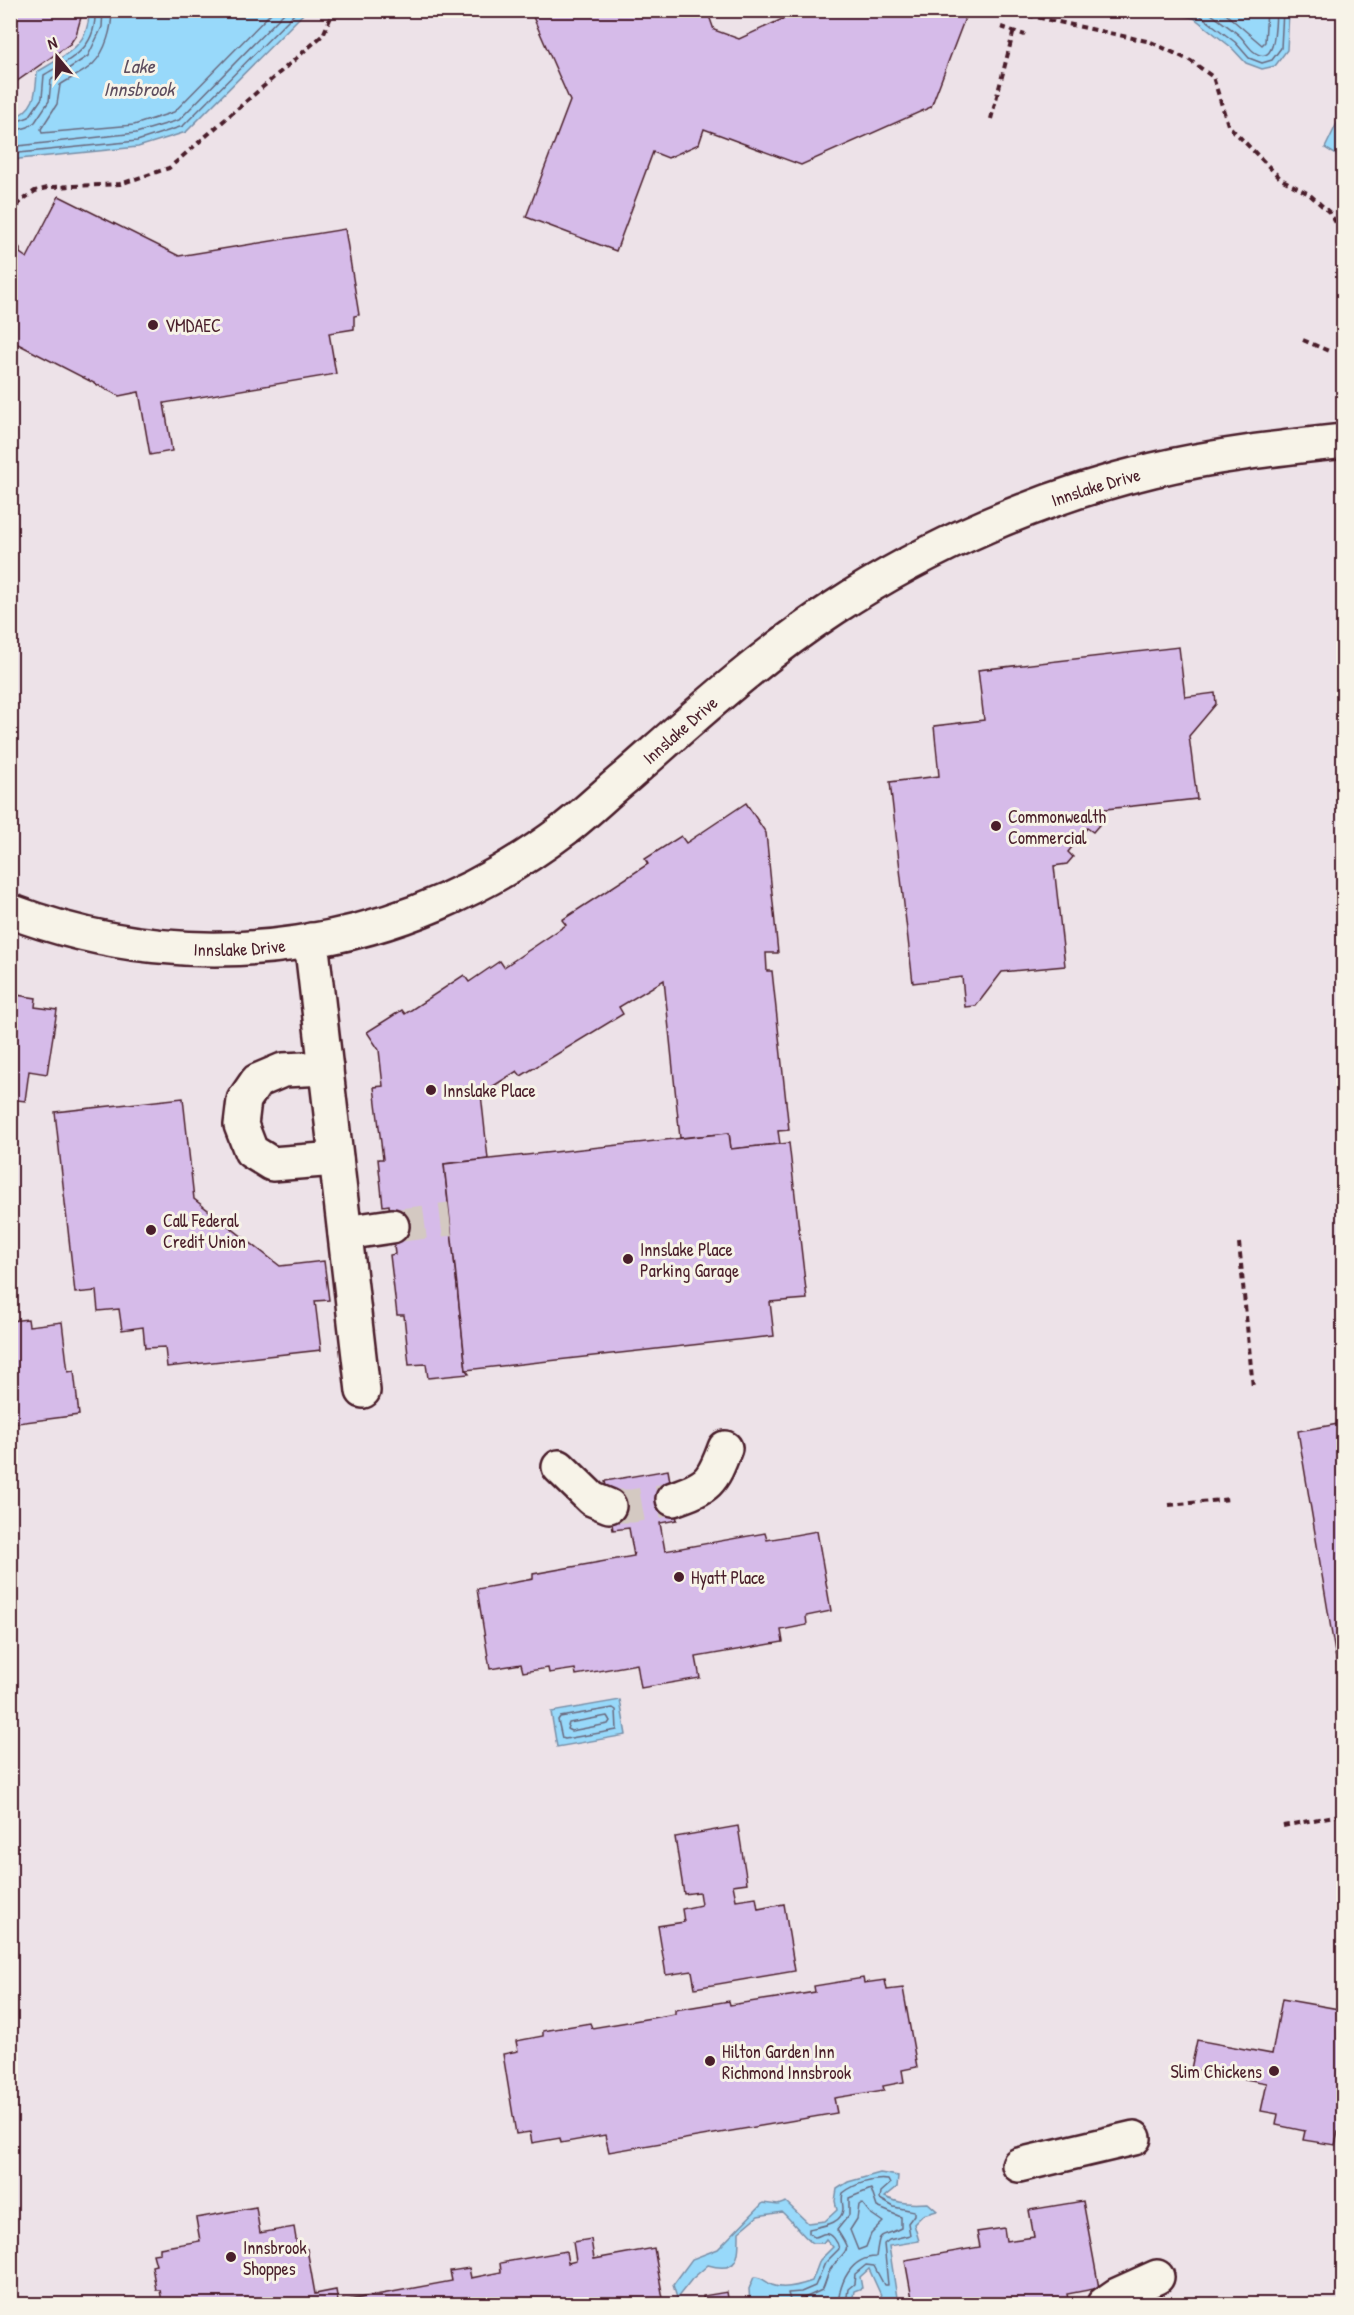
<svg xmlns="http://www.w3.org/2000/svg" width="1354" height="2315" viewBox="0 0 1354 2315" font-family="'Patrick Hand',sans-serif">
<rect width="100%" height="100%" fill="#f7f3e8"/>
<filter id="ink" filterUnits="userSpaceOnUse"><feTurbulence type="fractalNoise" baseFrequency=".0167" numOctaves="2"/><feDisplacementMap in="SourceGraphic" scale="12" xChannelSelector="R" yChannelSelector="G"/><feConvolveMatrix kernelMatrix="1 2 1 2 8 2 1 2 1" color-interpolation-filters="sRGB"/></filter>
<g filter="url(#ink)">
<rect fill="#ede2e8" x="11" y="11" width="1332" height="2293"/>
<g fill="#98d9fa" stroke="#798fa7" stroke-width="1.5">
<path d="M89 11V10L306 11 186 132 138 147 19 159 11 164V119C35 110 36 95 37 72 64 56 90 46 89 11Z"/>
<path d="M1161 11H1289L1287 50 1275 66 1262 69 1246 63 1231 47 1194 18Z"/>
<path d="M1343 116H1344L1343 159 1325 148 1340 117Z"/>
<path d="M620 1700 626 1735 557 1747 551 1712Z"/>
<path d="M880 2173 898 2176 897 2187 885 2197C900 2204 912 2204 928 2203L937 2211 923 2215 914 2224 919 2241 889 2246 898 2304H885L869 2269 860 2277 862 2288 854 2291 852 2303 848 2304H796L776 2300 763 2304H750L749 2289 754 2277C763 2277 764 2281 772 2285 783 2290 801 2285 812 2281L820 2260 833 2247 826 2239 823 2243H812C801 2234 793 2222 782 2212L758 2216 739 2232C739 2257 739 2274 708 2265L692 2279 677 2298 673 2285 692 2259 718 2249 763 2203 778 2205 786 2202 808 2223 825 2221 837 2210 835 2201 837 2189 848 2182Z"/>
</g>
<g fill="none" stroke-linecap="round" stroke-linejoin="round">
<g stroke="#69697e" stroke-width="1.5">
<path d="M112 10C112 28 106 51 93 64 84 73 70 78 60 85L57 104 41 129 42 133 134 125 174 112 274 10"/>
<path d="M1188 10 1197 13 1235 42 1249 58 1262 63 1272 60 1281 48 1283 10"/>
<path d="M1206 10C1217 19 1230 27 1240 36 1245 41 1248 47 1253 51 1277 70 1275 23 1276 10"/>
<path d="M1221 10 1262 45 1265 42 1267 10"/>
<path d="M10 124 29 117 42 98 44 75C72 58 97 49 95 10"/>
<path d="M10 132 28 127 35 122 49 101 51 80 88 56 102 27 103 10"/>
<path d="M10 148 18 146 136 133 179 120 287 10"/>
<path d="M10 157 19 153 137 141 183 126 298 10"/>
<path d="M613 1708 616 1710 617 1730 565 1739 562 1738 558 1720 560 1717Z"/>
<path d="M607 1716 610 1721 608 1724 571 1731 567 1729 569 1723Z"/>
<path d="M862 2203 870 2213 883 2222 871 2234 866 2247 858 2250 850 2230 857 2219 859 2205Z"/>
<path d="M791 2304 788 2293 801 2292 815 2286 825 2263 839 2249C838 2243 832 2231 823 2234 820 2235 818 2237 814 2237L809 2233V2229C820 2226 842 2225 843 2209 843 2203 841 2200 843 2193 854 2184 873 2178 888 2180L890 2184 881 2192 880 2199 894 2207 914 2211V2215L908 2223 910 2235 889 2240 884 2244 888 2285H884L874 2266 866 2265 855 2274 854 2284 848 2289 846 2304"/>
<path d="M799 2304 800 2300 822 2290C826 2283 827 2273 832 2267 847 2247 853 2254 837 2230L849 2215V2198L871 2189 877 2207 901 2217V2228C879 2240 880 2227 876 2257 851 2257 840 2282 838 2304"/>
</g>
</g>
<g fill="#d6bbe9" stroke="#4a1f2b" stroke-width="1.5">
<path d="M10 10H83L76 35 70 44 10 86Z"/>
<path d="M530 10H707L714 30 739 39 802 10H968L931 107 801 165 704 129 699 144 668 158 653 152 616 251 526 217 570 101Z"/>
<path d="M59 196 179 256 345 229 359 315 354 316V329L329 333 336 374 164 403 172 451 150 455 139 392 119 396 10 340V243L14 242 20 248V253L27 258Z"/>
<path d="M1179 647 1185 697 1215 693 1216 704 1189 736 1197 799 1097 810 1099 825 1093 832 1087 828 1068 852 1073 857 1067 864 1054 866 1065 966 1002 972 976 1006 965 1007 962 977 913 983 890 782 939 776 934 726 984 720 978 670Z"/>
<path d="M746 803 766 833 778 953H766L767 971H772L789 1130 778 1131 780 1144 731 1149 729 1133 680 1138 664 980 619 1007 623 1014 521 1076 517 1071 481 1094 488 1159 444 1164 466 1370 469 1374 428 1378 426 1364 409 1365 404 1315H397L390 1255 395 1254 389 1205 383 1206 378 1159H383L374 1087 383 1086 379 1050 367 1032 402 1010 405 1014 464 975 469 982 500 961 504 967 566 925 562 920 648 864 645 859 681 836 686 843Z"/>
<path d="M10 994 36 998 35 1007 57 1010 47 1074 29 1071 25 1101 10 1099Z"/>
<path d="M183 1098 194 1199 280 1266 324 1261 329 1300 315 1301 321 1350 167 1367 165 1347 145 1348 143 1327 122 1330 119 1309 98 1311 96 1291 75 1293 55 1112Z"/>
<path d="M729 1133 731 1149 789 1143 807 1299 770 1302 774 1336 466 1370 444 1164Z"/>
<path d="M28 1319 29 1326 62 1322 68 1372 74 1371 79 1415 10 1424V1321Z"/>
<path d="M1344 1423V1670L1338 1671 1298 1431Z"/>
<path d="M668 1470 677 1520 660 1523 665 1551 765 1533 767 1540 817 1531 831 1611 806 1616 807 1625 781 1630 783 1642 696 1657 700 1678 641 1688 637 1664 576 1675 575 1669 549 1673 548 1668 523 1672 521 1664 490 1669 477 1589 533 1579V1574L634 1556 629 1528 613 1530 605 1481Z"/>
<path d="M738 1826 747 1883 733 1885 736 1900 756 1897 758 1909 784 1904 795 1971 695 1988 692 1971 666 1975 658 1926 684 1922 682 1909 701 1905 699 1892 684 1894 675 1837Z"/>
<path d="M863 1978 864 1983 885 1980 887 1990 903 1988 917 2067 902 2070 904 2082 883 2086 884 2090 834 2098 837 2113 609 2152 605 2135 561 2143 560 2138 532 2143 530 2132 516 2134 503 2054 518 2051 516 2041 543 2036V2031L590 2023 592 2028 675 2014V2010L729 2001 730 2005 815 1992 814 1986Z"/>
<path d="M1282 1999 1344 2010V2126L1341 2125 1340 2132H1338L1335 2145 1303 2140 1305 2131 1276 2125 1278 2114 1261 2111 1267 2083 1191 2069 1197 2040 1272 2054Z"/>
<path d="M1083 2201 1099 2288 1067 2294 1069 2304H913L905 2260 980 2247 977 2232 1004 2228 1006 2241 1034 2237 1029 2210Z"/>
<path d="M256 2207 260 2233 294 2227 298 2251 307 2249 315 2294 336 2290 338 2302 452 2281 450 2271 469 2268 471 2278 501 2272 500 2263 566 2251 568 2263 576 2261 573 2242 591 2239 594 2259 654 2248 664 2304H170V2301L162 2302 160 2290H156L152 2266 156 2265 153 2254 160 2253V2248L200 2241 196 2218Z"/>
<path d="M727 2292 729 2304H704L703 2296Z"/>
</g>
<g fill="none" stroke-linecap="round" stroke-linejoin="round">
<g stroke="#d4c9c2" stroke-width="33" stroke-dasharray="33 16" stroke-linecap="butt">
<path d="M392 1226 450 1219"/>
<path d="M609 1506H632L673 1499"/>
</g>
<defs>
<g id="minor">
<path id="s1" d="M10 911C199 983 405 951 565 829 586 813 606 793 627 776 694 717 759 657 834 608 930 545 1041 497 1153 470 1216 455 1280 448 1344 441"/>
<path d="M311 940 363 1391"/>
<path d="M326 1068 283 1070 257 1081 244 1100 241 1125 251 1151 272 1164 336 1159"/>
<path d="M345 1233 392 1226"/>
<path d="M559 1467 592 1499 609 1506"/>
<path d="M673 1499C708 1487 712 1483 725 1448"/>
<path d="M1019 2165 1134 2138"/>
<path d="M1104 2304 1117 2295 1157 2277"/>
</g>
</defs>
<use href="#minor" stroke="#4a1f2b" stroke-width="38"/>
<g stroke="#4a1f2b" stroke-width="4" stroke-dasharray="6 4.5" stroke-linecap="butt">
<path d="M1019 10 1026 15 1151 42 1191 61 1213 77 1228 125 1281 179 1309 194 1330 213 1344 236"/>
<path d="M1001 27 1025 35"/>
<path d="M991 119 1014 30"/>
<path d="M10 215 22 200 35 191 52 187 120 184 169 168 323 35 334 10"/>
<path d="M1303 340 1331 352"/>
<path d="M1239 1243 1253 1388"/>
<path d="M1169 1505 1231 1499"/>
<path d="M1283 1826 1344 1814"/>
</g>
<use href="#minor" stroke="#f7f3e8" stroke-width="33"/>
</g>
</g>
<g fill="#4a1f2b" stroke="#f7f3e8" stroke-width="2">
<circle cx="153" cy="325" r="6"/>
<circle cx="996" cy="826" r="6"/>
<circle cx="431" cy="1090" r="6"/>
<circle cx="151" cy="1230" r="6"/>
<circle cx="628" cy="1259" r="6"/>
<circle cx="679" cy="1577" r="6"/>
<circle cx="710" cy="2061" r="6"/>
<circle cx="1274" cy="2071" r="6"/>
<circle cx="231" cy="2257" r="6"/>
</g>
<g text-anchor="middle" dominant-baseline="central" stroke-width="6" stroke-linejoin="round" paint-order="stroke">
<g font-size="18" fill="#4a1f2b" stroke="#f7f3e8" text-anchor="start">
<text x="165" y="325">VMDAEC</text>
<text x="1008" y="816">Commonwealth<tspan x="1008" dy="21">Commercial</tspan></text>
<text x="443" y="1090">Innslake Place</text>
<text x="163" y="1220">Call Federal<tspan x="163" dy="21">Credit Union</tspan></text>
<text x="640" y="1249">Innslake Place<tspan x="640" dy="21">Parking Garage</tspan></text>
<text x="691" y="1577">Hyatt Place</text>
<text x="722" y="2051">Hilton Garden Inn<tspan x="722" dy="21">Richmond Innsbrook</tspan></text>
<text x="1262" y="2071" text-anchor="end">Slim Chickens</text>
<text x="243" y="2247">Innsbrook<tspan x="243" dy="21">Shoppes</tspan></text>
</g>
<g font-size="18" fill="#4a1f2b" stroke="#f7f3e8">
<text stroke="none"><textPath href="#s1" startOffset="1224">Innslake Drive</textPath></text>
<text stroke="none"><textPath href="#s1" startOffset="738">Innslake Drive</textPath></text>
<text stroke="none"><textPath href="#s1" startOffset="234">Innslake Drive</textPath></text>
</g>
<g font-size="20" font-style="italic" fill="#5e4e5f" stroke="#f7f3e8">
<text x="139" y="65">Lake<tspan x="139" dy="23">Innsbrook</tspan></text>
</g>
</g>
<rect width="1354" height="2315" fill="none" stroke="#f7f3e8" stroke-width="36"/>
<rect x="18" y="18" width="1318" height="2279" fill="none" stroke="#4a1f2b" stroke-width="2" filter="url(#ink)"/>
<g transform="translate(57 57) rotate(341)" stroke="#f7f3e8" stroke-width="4.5" paint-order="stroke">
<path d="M0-4.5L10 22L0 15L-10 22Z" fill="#4a1f2b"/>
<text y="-9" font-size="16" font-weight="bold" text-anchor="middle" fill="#4a1f2b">N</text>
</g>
</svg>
